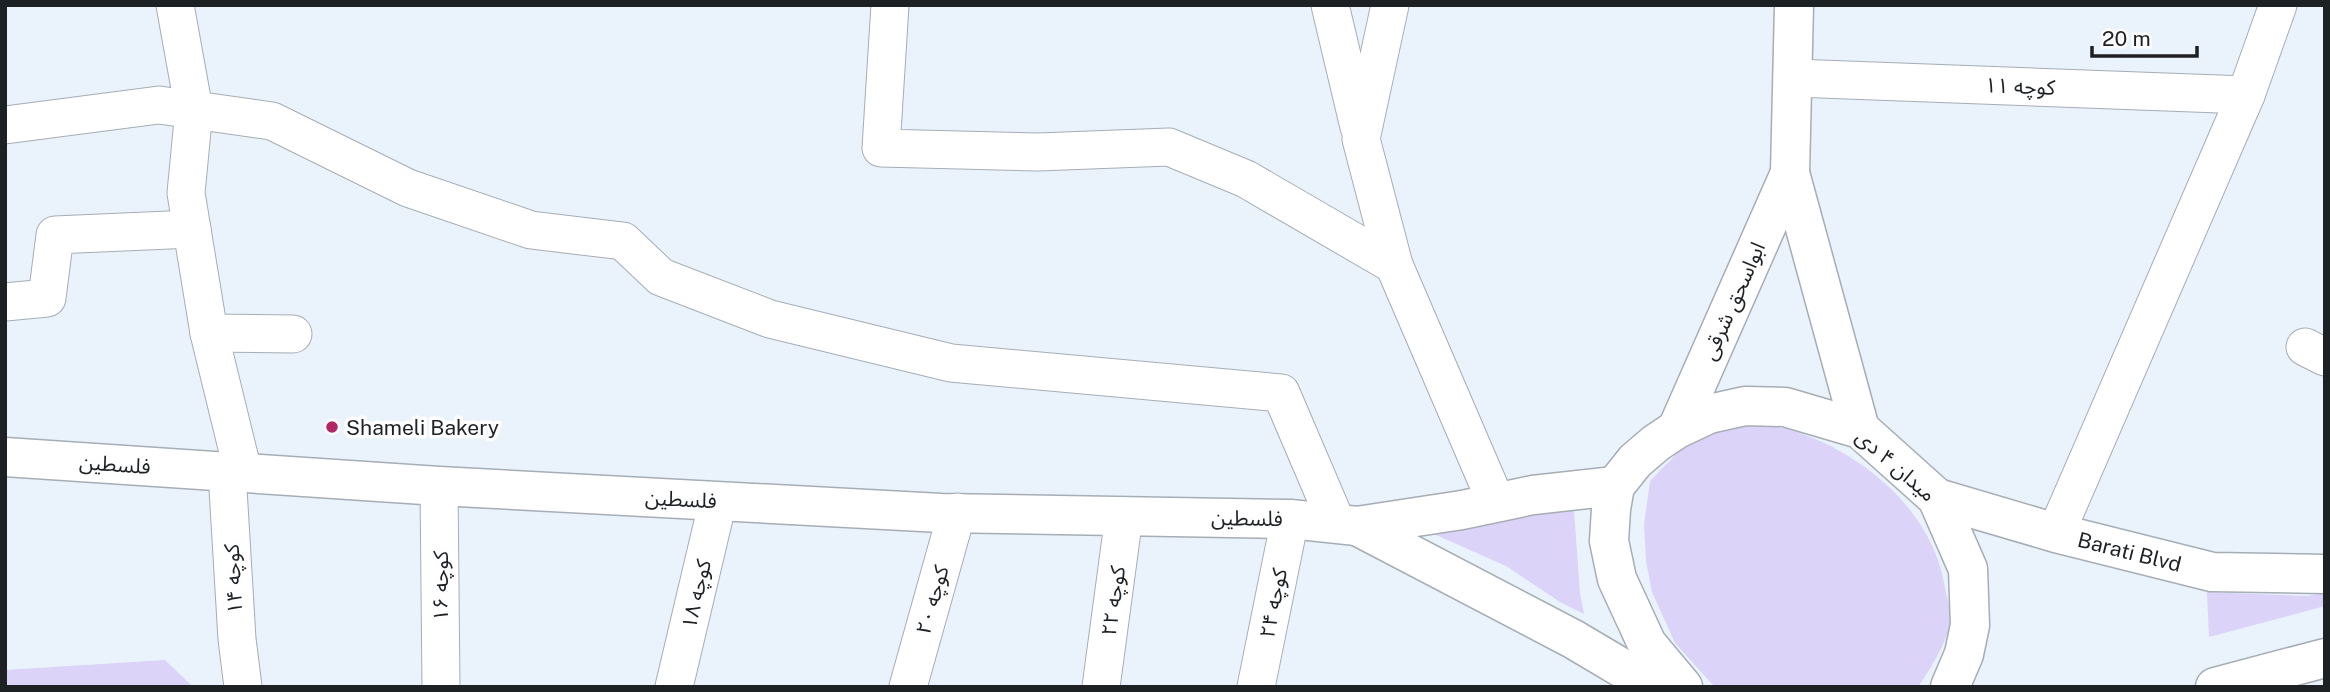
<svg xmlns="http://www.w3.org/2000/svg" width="2330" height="692" viewBox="0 0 2330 692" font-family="'Public Sans','Noto Sans Arabic',sans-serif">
<rect width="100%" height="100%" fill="#eaf2fb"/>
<g fill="#dbd3f8">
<path d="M1729 424C1749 424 1768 424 1787 429 1858 449 1931 508 1944 583 1946 595 1953 614 1950 625 1944 647 1931 668 1918 687H1717L1712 684 1675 643 1652 592 1646 561 1644 525 1650 481 1691 439Z"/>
<path d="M1565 499 1573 504 1574 511 1580 593 1584 614 1560 602 1506 566 1425 530 1499 522Z"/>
<path d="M2207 592 2308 596 2325 592V606L2209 637Z"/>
<path d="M165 660 193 687H5V670Z"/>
</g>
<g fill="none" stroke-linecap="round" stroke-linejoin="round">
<defs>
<g id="street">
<path d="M175 5 194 110 186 193 209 333 243 472"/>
<path d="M890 5 881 148 1038 152 1169 147 1246 179 1394 265"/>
<path d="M1330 5 1359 127"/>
<path d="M1390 5 1361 139 1394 265 1496 502"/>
<path d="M1794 78 2246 95"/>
<path d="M5 125 159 105 272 121 408 188 531 230 623 241 661 277 770 319 951 363 1281 393 1337 524"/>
<path d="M5 302 47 298 55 235 192 229"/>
<path d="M209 333 293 334"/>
<path d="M2305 347 2325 357"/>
<path d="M227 472 237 639 243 687"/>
<path d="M439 486 441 687"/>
<path d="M2056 533 2246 95 2278 5"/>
<path d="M674 687 718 501"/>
<path d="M908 687 957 512"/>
<path d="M1101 687 1124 516"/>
<path d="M1256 687 1290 519"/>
</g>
<g id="secondary">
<path d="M1794 5 1790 173 1860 429"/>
<path d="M1677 429 1790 173"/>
<path d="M5 457 439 486 941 513 1290 519 1357 526 1462 510 1533 495 1615 486"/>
<path id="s1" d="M1937 498 2056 533 2212 572 2325 574"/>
<path d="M1357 526 1573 639 1654 687"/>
<path d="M1683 687 1647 644 1617 579 1609 541 1611 509 1615 486 1635 461 1656 443 1677 429 1709 414 1745 406 1785 407 1860 429 1937 498 1968 569 1970 625 1964 654 1950 687"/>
<path d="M2215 687 2325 658"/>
</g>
</defs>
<use href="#street" stroke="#a6adb5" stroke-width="39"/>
<use href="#secondary" stroke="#a6adb5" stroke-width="41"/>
<use href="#street" stroke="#fff" stroke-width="37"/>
<use href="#secondary" stroke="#fff" stroke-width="38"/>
</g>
<circle fill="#b22662" stroke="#fefefe" stroke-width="2.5" cx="332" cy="427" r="7"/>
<g text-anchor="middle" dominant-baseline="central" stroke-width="7" stroke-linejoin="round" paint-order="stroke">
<g font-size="21" fill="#1e2124" stroke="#fefefe">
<text transform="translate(2020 86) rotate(2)">کوچه ۱۱</text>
<text transform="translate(1733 301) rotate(-66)">ابواسحق شرقی</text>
<text transform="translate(115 464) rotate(4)">فلسطین</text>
<text transform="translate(1896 465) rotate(41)">میدان ۴ دی</text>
<text transform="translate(681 499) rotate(3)">فلسطین</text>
<text transform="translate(1247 518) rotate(1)">فلسطین</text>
<text stroke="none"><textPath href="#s1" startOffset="200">Barati Blvd</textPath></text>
<text transform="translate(233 579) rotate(-93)">کوچه ۱۴</text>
<text transform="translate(440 586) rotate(-90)">کوچه ۱۶</text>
<text transform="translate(696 594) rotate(-77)">کوچه ۱۸</text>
<text transform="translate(932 600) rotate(-74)">کوچه ۲۰</text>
<text transform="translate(1113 601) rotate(-82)">کوچه ۲۲</text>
<text transform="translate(1273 603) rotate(-79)">کوچه ۲۴</text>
</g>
<g font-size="21" fill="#1e2124" stroke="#fefefe" text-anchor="start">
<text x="346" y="427">Shameli Bakery</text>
</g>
</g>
<rect width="2330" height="692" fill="none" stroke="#1e2124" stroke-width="14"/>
<path d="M2092 46v10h105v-10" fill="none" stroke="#1e2124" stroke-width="3.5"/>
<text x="2102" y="46" font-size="21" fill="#1e2124" stroke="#fefefe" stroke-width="5" paint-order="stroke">20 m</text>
</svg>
